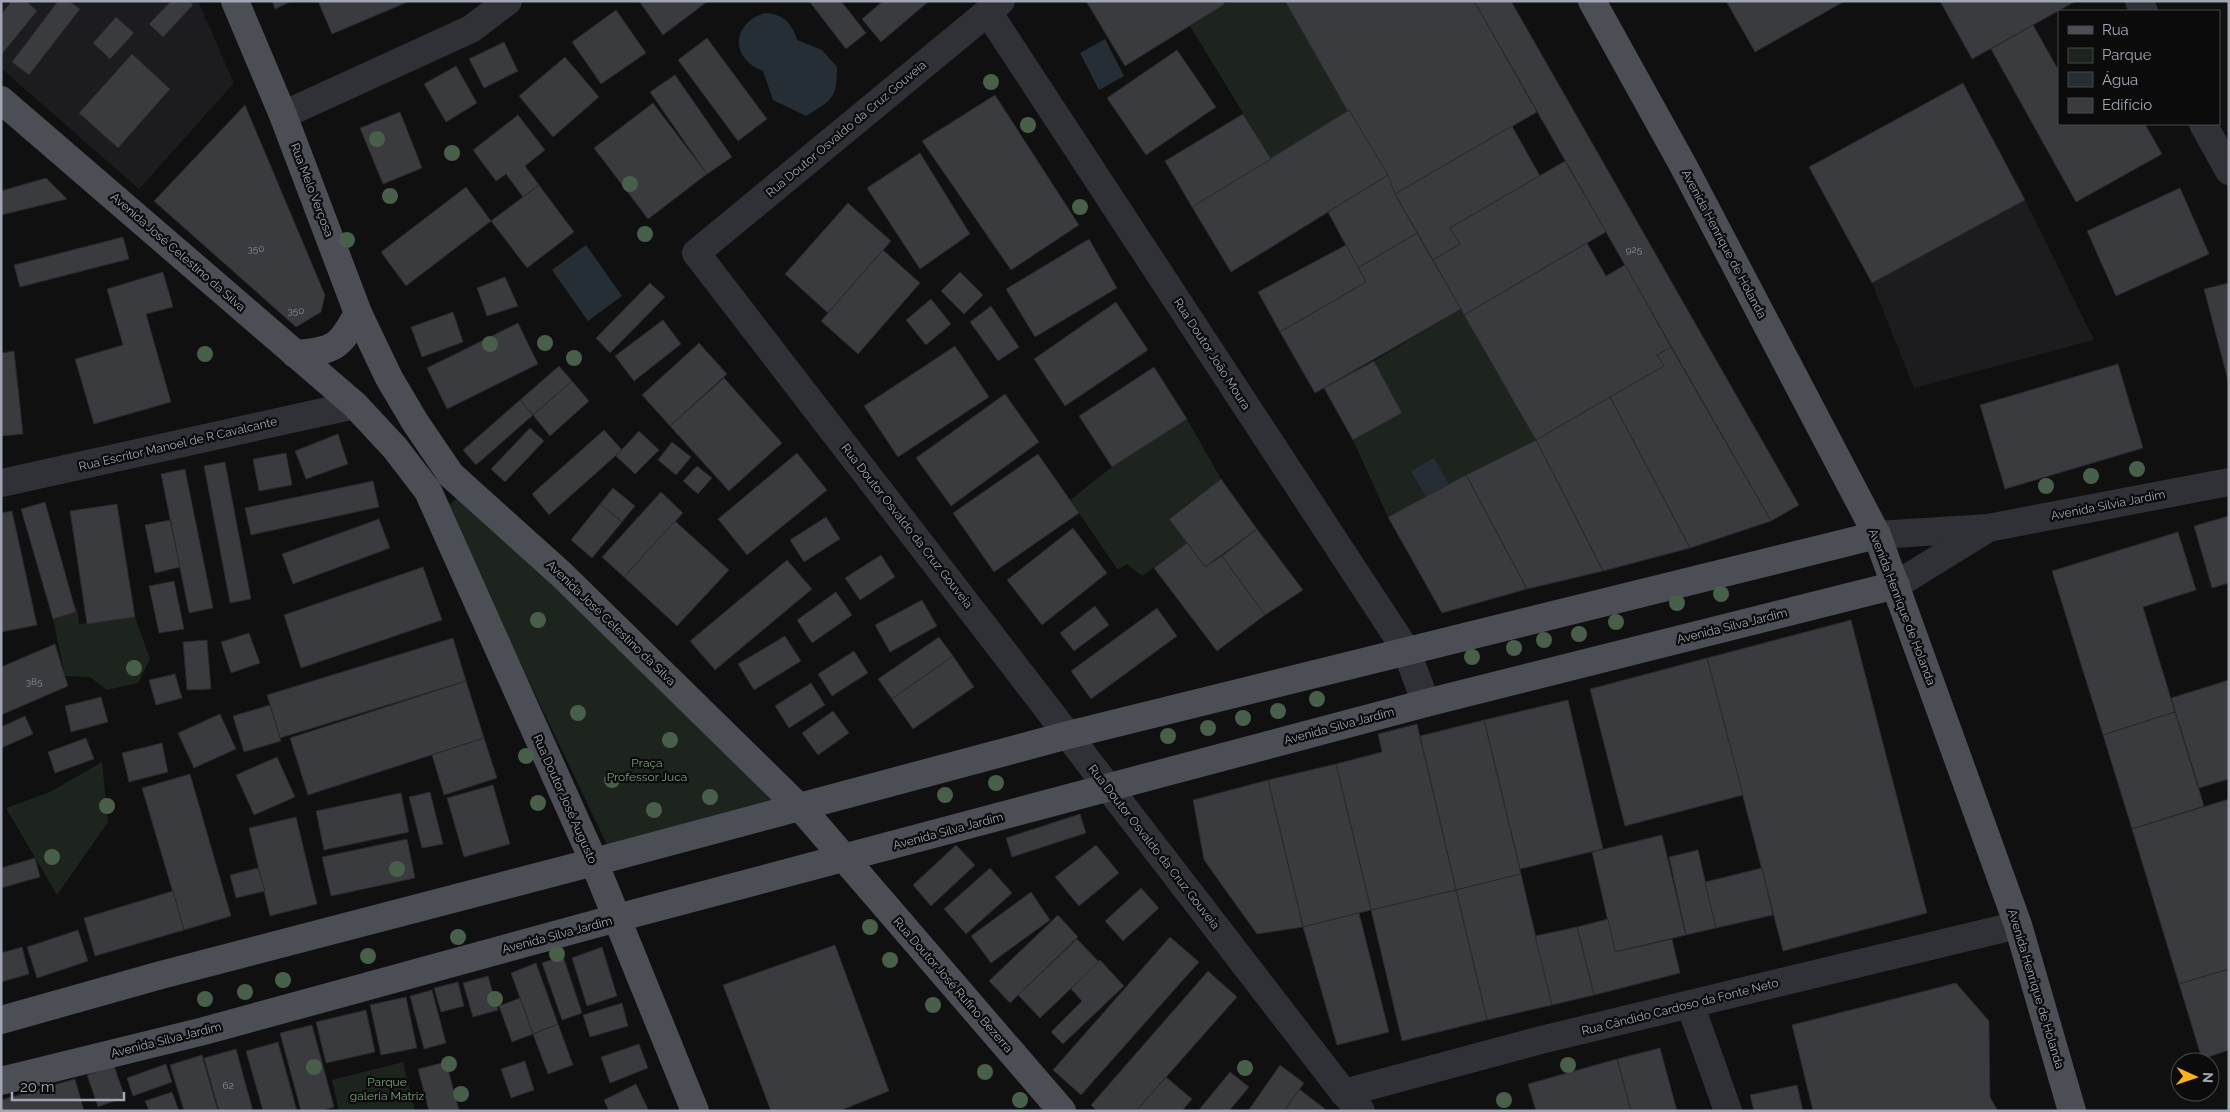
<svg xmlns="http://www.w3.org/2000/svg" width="2230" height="1112" viewBox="0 0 2230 1112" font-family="Raleway,sans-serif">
<rect width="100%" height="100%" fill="#101011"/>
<g fill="#1c1c1e">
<path d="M1 1H198L234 83 139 189 1 68Z"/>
<path d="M2025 200 2094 340 1914 388 1872 283Z"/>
</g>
<g fill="#1c241d">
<path d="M1230 1H1285L1349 110 1271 159 1190 26Z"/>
<path d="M1461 309 1536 440 1388 517 1353 440 1402 413 1374 361Z"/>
<path d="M1187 419 1221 479 1169 518 1187 543 1142 576 1127 564 1118 570 1070 500 1112 467Z"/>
<path d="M458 498 551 583 777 803 610 851 446 507Z"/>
<path d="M77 607 79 624 135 617 150 659 138 683 107 690 90 677 65 676 53 619 76 612Z"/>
<path d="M102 762 108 822 57 895 6 808 50 792Z"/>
<path d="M403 1062 415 1111H339L332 1080Z"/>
</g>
<g fill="#262e35">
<path d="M765 13C783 14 792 23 797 40L822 50 837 67C837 99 832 100 806 116L773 100 763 71C730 59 731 23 765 13Z"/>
<path d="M1105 39 1124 76 1099 90 1080 53Z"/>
<path d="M586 245 622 296 588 321 552 270Z"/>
<path d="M1434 458 1457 500 1435 513 1411 471Z"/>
</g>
<g fill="#3a3b3f" stroke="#29292d">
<path d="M12 1H26L37 11 2 54 1 14Z"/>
<path d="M58 1H69L80 9 29 75 12 62Z"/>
<path d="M171 1H189L193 5 163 37 149 24Z"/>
<path d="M272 1H292L275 9Z"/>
<path d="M318 1H410L332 34Z"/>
<path d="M639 1H708L663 35Z"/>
<path d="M809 1H841L866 33 846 49Z"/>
<path d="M883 1H929L881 42 862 19Z"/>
<path d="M1086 1H1223L1225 4 1125 66Z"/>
<path d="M1285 1H1474L1537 112 1395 194Z"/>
<path d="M1474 1H1511L1799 505 1771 521Z"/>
<path d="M1726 1H1845L1755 52Z"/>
<path d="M1940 1H2076L1972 59Z"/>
<path d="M616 10 646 53 601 84 572 42Z"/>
<path d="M116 17 134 33 110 59 93 43Z"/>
<path d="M2033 25 2059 71V124H2145L2162 154 2076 202 1991 49Z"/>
<path d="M707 38 767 119 738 141 678 60Z"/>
<path d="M504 42 518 71 484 88 469 59Z"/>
<path d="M1177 50 1216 107 1146 155 1107 98Z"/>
<path d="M132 54 170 89 118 148 79 113Z"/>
<path d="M565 57 599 97 553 137 519 96Z"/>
<path d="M456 66 477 103 446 122 424 84Z"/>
<path d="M675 75 732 157 707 174 650 92Z"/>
<path d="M1963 83 2025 200 1872 283 1809 167Z"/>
<path d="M995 95 1079 225 1011 270 922 141Z"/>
<path d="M653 103 707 174 648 219 594 148Z"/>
<path d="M245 105 325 295 321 312 296 327 154 201Z"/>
<path d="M1349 110 1388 175 1231 272 1192 207Z"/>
<path d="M400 112 422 168 383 184 360 128Z"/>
<path d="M1243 114 1271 159 1192 207 1165 161Z"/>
<path d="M518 115 545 150 525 166 539 185 523 197 506 174 496 181 473 150Z"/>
<path d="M1512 126 1540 176 1450 228 1460 244 1433 260 1395 194Z"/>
<path d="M920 153 970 234 920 269 867 188Z"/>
<path d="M1565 161 1606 232 1464 315 1433 260 1460 244 1450 228Z"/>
<path d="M1388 175 1395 194 1417 233 1358 268 1328 212Z"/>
<path d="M46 178 67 199 1 215V191Z"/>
<path d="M539 185 574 232 527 268 491 221Z"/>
<path d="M466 187 491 221 406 286 381 252Z"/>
<path d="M2180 188 2209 254 2116 296 2087 231Z"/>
<path d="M848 203 891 241 828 313 785 274Z"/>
<path d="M1417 233 1461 309 1315 393 1280 332 1366 282 1358 268Z"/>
<path d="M123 237 129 259 20 287 14 265Z"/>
<path d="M1089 239 1117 288 1035 337 1006 289Z"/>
<path d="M1587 243 1606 276 1625 265 1671 347 1657 355 1664 366 1536 440 1464 315Z"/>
<path d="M1346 245 1366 282 1280 332 1258 292Z"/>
<path d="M883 250 920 283 858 354 821 321Z"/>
<path d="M163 272 173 307 146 314 171 402 94 424 75 359 123 345 107 289Z"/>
<path d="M960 272 983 295 964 314 941 291Z"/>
<path d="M505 277 518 306 487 316 477 288Z"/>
<path d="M650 283 665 297 610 353 596 338Z"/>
<path d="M2229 283V384L2204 289Z"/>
<path d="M931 299 951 324 926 345 906 320Z"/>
<path d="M1116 302 1148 350 1065 406 1034 359Z"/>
<path d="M991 306 1019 347 998 361 970 322Z"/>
<path d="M453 312 463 342 422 357 411 327Z"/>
<path d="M663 320 681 344 634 381 615 356Z"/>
<path d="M518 323 538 364 447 409 427 368Z"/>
<path d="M699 343 727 374 670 426 642 395Z"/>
<path d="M955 346 989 397 898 457 864 406Z"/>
<path d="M1671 347 1771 521 1690 548 1610 397 1664 366 1657 355Z"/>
<path d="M14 351 23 434 1 436V353Z"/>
<path d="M1374 361 1402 413 1353 440 1324 388Z"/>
<path d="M2118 364 2143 448 2005 489 1980 405Z"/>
<path d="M559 366 572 381 533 415 520 400Z"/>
<path d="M1154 367 1187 419 1112 467 1079 416Z"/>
<path d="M724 378 782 443 729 491 670 426Z"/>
<path d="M572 381 589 401 550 436 533 415Z"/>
<path d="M1005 394 1039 442 951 506 916 458Z"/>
<path d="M1610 397 1690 548 1603 571 1536 440Z"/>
<path d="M520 400 533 415 476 465 463 450Z"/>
<path d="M530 428 544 441 505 482 491 469Z"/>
<path d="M604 430 622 450 549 515 532 494Z"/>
<path d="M639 431 659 450 635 474 616 456Z"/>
<path d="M338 434 348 464 306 479 295 451Z"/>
<path d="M1536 440 1603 571 1527 589 1466 475Z"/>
<path d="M672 442 691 457 676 475 658 460Z"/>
<path d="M286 453 292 485 259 491 253 459Z"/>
<path d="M797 453 827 490 747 555 718 519Z"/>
<path d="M1038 454 1079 513 994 572 953 513Z"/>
<path d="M225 462 251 599 230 603 204 466Z"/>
<path d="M697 466 712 478 698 494 683 481Z"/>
<path d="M185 469 213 608 189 613 161 474Z"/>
<path d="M1466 475 1527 589 1442 613 1388 517Z"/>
<path d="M1221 479 1257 529 1205 567 1169 519Z"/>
<path d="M373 481 379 507 251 535 245 508Z"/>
<path d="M613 488 635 506 622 522 600 504Z"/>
<path d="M661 492 683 513 624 577 602 557Z"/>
<path d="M45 502 76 612 53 619 21 509Z"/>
<path d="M117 504 135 617 87 624 70 511Z"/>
<path d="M600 504 622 522 592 558 571 540Z"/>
<path d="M12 511 37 625 1 632V513Z"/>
<path d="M2229 516V583L2212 588 2194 526Z"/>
<path d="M826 517 840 539 804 562 790 540Z"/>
<path d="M379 519 390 548 293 584 282 554Z"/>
<path d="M170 520 180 567 155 573 145 525Z"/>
<path d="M675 521 729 570 677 626 624 577Z"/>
<path d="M1073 528 1107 573 1042 625 1007 580Z"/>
<path d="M1257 529 1303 590 1265 615 1222 556Z"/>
<path d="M2178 532 2196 590 2143 607 2175 712 2103 735 2052 571Z"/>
<path d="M1187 543 1205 567 1222 556 1265 615 1217 651 1154 568Z"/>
<path d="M881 555 895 577 860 600 845 578Z"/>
<path d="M787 560 812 589 715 670 690 641Z"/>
<path d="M423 567 442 620 301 668 284 615Z"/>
<path d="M174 581 184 629 159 633 149 586Z"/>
<path d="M836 592 852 615 812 643 797 620Z"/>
<path d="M922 600 937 626 890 652 875 625Z"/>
<path d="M1095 606 1109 625 1074 651 1060 633Z"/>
<path d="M1157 608 1177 636 1091 699 1071 671Z"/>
<path d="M1851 620 1927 913 1783 951 1707 658Z"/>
<path d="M249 633 260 663 231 673 221 642Z"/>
<path d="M785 636 801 661 754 690 738 664Z"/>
<path d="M939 637 953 656 892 699 878 679Z"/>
<path d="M453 638 466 681 280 738 267 695Z"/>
<path d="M207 640 211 689 187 690 183 642Z"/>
<path d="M55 644 68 686 1 715V667Z"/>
<path d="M854 651 868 673 832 696 818 674Z"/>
<path d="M953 656 974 687 913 729 892 699Z"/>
<path d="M1707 658 1743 795 1625 826 1590 689Z"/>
<path d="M175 674 182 698 156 705 149 680Z"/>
<path d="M2229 680V779L2199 788 2171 698Z"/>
<path d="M466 681 484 738 308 795 290 738Z"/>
<path d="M811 683 825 705 789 728 775 706Z"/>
<path d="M101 697 108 722 71 732 65 706Z"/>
<path d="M1568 700 1603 849 1520 869 1484 720Z"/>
<path d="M270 705 281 741 244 752 233 716Z"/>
<path d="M833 711 849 733 818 755 802 733Z"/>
<path d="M2175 712 2204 806 2132 829 2103 735Z"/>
<path d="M220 714 236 749 194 768 178 733Z"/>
<path d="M25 716 33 734 1 748V727Z"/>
<path d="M1484 720 1521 874 1456 890 1420 736Z"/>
<path d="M1417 724 1456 890 1371 910 1336 764 1382 752 1378 734Z"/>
<path d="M86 738 94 759 55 773 48 752Z"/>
<path d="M484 738 497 778 444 795 432 755Z"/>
<path d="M162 743 168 772 129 782 122 753Z"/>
<path d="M277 757 295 797 254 815 236 775Z"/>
<path d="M1336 764 1371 910 1303 927 1268 780Z"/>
<path d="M190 774 231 916 184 930 142 788Z"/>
<path d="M1268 780 1303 927 1257 934 1204 860 1193 800Z"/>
<path d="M493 785 510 844 464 857 447 798Z"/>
<path d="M430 792 443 844 422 848 409 797Z"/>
<path d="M401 793 409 832 324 850 316 811Z"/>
<path d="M2229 799V969L2179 984 2132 829Z"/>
<path d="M1080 814 1086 833 1012 857 1006 838Z"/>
<path d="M296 817 317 904 270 916 249 828Z"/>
<path d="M1662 835 1686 935 1615 952 1592 852Z"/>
<path d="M407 839 415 878 331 896 322 857Z"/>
<path d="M956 845 975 865 931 906 913 885Z"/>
<path d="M1096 845 1119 873 1079 906 1055 877Z"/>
<path d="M1698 850 1716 928 1686 935 1669 857Z"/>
<path d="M35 858 40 877 1 888V868Z"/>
<path d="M258 868 265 891 236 898 230 875Z"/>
<path d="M990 868 1012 893 966 934 944 909Z"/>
<path d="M1762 868 1773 915 1716 928 1705 882Z"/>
<path d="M1521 874 1552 1005 1487 1020 1456 890Z"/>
<path d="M1141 888 1159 908 1123 941 1105 921Z"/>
<path d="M1456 890 1487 1020 1402 1041 1371 910Z"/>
<path d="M173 891 184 930 95 956 84 918Z"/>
<path d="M1031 892 1050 920 991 963 971 936Z"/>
<path d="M1359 913 1389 1032 1337 1045 1303 927Z"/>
<path d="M1058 915 1078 937 1010 1003 989 981Z"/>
<path d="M1608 919 1615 952 1672 939 1680 973 1594 995 1577 927Z"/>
<path d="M1577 927 1594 995 1552 1005 1535 936Z"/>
<path d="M78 930 88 961 37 978 27 947Z"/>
<path d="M1170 937 1199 962 1081 1095 1053 1070Z"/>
<path d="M1077 939 1099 962 1040 1018 1018 995Z"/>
<path d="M835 945 889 1091 839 1111H771L723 985Z"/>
<path d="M22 947 29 974 1 982V953Z"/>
<path d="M602 947 617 996 587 1006 572 958Z"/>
<path d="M563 956 582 1013 562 1020 542 963Z"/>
<path d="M1100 960 1124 986 1063 1044 1051 1032 1082 1001 1071 989Z"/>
<path d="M536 963 558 1024 533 1034 511 973Z"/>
<path d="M2229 969V1050L2202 1059 2179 984Z"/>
<path d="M1208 971 1237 997 1136 1111H1097L1091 1105Z"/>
<path d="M488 976 498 1010 473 1017 463 983Z"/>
<path d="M458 982 464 1006 441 1012 434 988Z"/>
<path d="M1956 983 1989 1021 1990 1097 1998 1111H1813L1792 1025Z"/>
<path d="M432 990 446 1043 424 1049 410 996Z"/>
<path d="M406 997 417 1048 381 1055 370 1005Z"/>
<path d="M520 998 533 1034 512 1042 499 1006Z"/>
<path d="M622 1003 628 1026 590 1037 583 1015Z"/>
<path d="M366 1010 375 1052 326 1063 316 1022Z"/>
<path d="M558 1024 573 1065 548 1074 533 1034Z"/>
<path d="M312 1025 334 1107 320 1111H301L280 1033Z"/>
<path d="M278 1042 297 1111H263L246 1051Z"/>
<path d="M639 1044 648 1068 610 1083 601 1057Z"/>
<path d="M1660 1048 1677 1111H1631L1617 1059Z"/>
<path d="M236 1049 253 1111H219L204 1058Z"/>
<path d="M202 1055 218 1111H184L170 1065Z"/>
<path d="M1617 1059 1631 1111H1536L1528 1084Z"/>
<path d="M525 1061 534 1090 511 1098 501 1069Z"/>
<path d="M446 1062 459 1110 429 1111 418 1069Z"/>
<path d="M166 1064 172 1082 133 1096 127 1078Z"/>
<path d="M1280 1065 1304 1083 1284 1111H1248Z"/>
<path d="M114 1066 125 1097 98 1107 87 1075Z"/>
<path d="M1230 1072 1249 1087 1229 1111H1198Z"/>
<path d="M1166 1077 1192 1099 1182 1111H1136Z"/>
<path d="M75 1079 84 1111H1V1100Z"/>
<path d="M636 1084 649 1111H609L604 1100Z"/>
<path d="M1797 1085 1803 1111H1754L1750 1095Z"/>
<path d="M1299 1089 1325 1109 1324 1111H1284Z"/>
<path d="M172 1092 179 1111H149L145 1101Z"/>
</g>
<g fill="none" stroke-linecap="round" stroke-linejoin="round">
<g stroke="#303136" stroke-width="28">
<path d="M1001 1 696 253 1344 1093 1361 1111"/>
<path d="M2139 1 2144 11"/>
<path d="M988 12 1406 650 1426 703"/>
<path d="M283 115 471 29 508 1"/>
<path d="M2203 124 2229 171"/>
<path d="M1 483 355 405"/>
<path d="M1877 535 1988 528 2229 482"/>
<path d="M1896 585 1985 530"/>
<path d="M1690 1004 1728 1111"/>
<path d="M1344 1093 1541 1040 2018 925"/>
</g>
<g stroke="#4c4e56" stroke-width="28">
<path d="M235 1 283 115 358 313 389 378 415 422 451 475 561 574 808 816 1062 1111"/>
<path d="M1592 1 1684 167 1877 535 2018 925 2072 1111"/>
<path d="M1 100 355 405 395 448 428 491 594 862 695 1111"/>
<path d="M295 354C335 351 340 347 358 313"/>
<path d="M1 1020 161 975 594 862 1068 735 1877 535"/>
<path d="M1 1081 204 1031 617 918 1426 703 1896 585"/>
</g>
</g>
<g fill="#485f49">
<circle cx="991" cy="82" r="8"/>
<circle cx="1028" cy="125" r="8"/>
<circle cx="377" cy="139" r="8"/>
<circle cx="452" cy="153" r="8"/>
<circle cx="630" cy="184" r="8"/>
<circle cx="390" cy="196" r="8"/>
<circle cx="1080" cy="207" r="8"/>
<circle cx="645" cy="234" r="8"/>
<circle cx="347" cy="240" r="8"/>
<circle cx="545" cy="343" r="8"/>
<circle cx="490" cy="344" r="8"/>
<circle cx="205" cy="354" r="8"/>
<circle cx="574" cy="358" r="8"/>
<circle cx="2137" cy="469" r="8"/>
<circle cx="2091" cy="476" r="8"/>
<circle cx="2046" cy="486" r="8"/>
<circle cx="1721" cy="594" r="8"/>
<circle cx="1677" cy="603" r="8"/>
<circle cx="538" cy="620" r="8"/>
<circle cx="1616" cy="622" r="8"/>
<circle cx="1579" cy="634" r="8"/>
<circle cx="1544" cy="640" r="8"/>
<circle cx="1514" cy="648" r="8"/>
<circle cx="1472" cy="657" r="8"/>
<circle cx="134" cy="668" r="8"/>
<circle cx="1317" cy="699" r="8"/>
<circle cx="1278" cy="711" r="8"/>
<circle cx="578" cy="713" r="8"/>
<circle cx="1243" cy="718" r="8"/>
<circle cx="1208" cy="728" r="8"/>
<circle cx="1168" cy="736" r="8"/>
<circle cx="670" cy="740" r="8"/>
<circle cx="526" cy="756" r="8"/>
<circle cx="612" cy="780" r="8"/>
<circle cx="996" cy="783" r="8"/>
<circle cx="945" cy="795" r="8"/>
<circle cx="710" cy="797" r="8"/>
<circle cx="538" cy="803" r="8"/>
<circle cx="107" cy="806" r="8"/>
<circle cx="654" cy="810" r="8"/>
<circle cx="52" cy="857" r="8"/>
<circle cx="397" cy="869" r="8"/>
<circle cx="870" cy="927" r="8"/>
<circle cx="458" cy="937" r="8"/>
<circle cx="557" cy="954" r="8"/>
<circle cx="368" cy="956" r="8"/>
<circle cx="890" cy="960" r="8"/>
<circle cx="283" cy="980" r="8"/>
<circle cx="245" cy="992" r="8"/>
<circle cx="205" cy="999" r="8"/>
<circle cx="495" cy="999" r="8"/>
<circle cx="933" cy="1005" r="8"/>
<circle cx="449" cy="1064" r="8"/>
<circle cx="1568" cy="1065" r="8"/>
<circle cx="314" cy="1067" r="8"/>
<circle cx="1245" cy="1068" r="8"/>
<circle cx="985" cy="1072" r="8"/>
<circle cx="461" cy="1094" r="8"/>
<circle cx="1020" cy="1100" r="8"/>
<circle cx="1504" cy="1100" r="8"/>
</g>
<g text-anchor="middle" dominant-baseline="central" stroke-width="4.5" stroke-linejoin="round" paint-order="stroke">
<g font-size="10" fill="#868b96">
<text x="256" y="248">350</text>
<text x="1634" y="249">925</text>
<text x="296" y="310">350</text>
<text x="34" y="681">385</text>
<text x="228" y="1085">62</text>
</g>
<g font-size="12" fill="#a0a6b3" stroke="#0b0b0c">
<text transform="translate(846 129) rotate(-40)">Rua Doutor Osvaldo da Cruz Gouveia</text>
<text transform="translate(312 190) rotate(69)">Rua Melo Verçosa</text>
<text transform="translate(1724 244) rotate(62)">Avenida Henrique de Holanda</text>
<text transform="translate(178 252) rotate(41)">Avenida José Celestino da Silva</text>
<text transform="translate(1212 354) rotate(57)">Rua Doutor João Moura</text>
<text transform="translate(178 444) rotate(-13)">Rua Escritor Manoel de R Cavalcante</text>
<text transform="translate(2108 505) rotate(-11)">Avenida Silvia Jardim</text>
<text transform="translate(907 526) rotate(52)">Rua Doutor Osvaldo da Cruz Gouveia</text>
<text transform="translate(1902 607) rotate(69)">Avenida Henrique de Holanda</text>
<text transform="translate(611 623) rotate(44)">Avenida José Celestino da Silva</text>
<text transform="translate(1732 626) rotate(-14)">Avenida Silva Jardim</text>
<text transform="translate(1339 726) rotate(-15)">Avenida Silva Jardim</text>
<text transform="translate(565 799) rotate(66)">Rua Doutor José Augusto</text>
<text transform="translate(948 831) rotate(-15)">Avenida Silva Jardim</text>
<text transform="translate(1154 847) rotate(52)">Rua Doutor Osvaldo da Cruz Gouveia</text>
<text transform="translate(557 935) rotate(-15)">Avenida Silva Jardim</text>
<text transform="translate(953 985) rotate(49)">Rua Doutor José Rufino Bezerra</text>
<text transform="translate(2036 989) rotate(73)">Avenida Henrique de Holanda</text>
<text transform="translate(1680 1007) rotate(-14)">Rua Cândido Cardoso da Fonte Neto</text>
<text transform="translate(166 1040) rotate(-14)">Avenida Silva Jardim</text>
</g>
<g font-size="12" fill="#75a077" stroke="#0b0b0c">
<text x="647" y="763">Praça<tspan x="647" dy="14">Professor Juca</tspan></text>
<text x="387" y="1082">Parque<tspan x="387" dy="14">galeria Matriz</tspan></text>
</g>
</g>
<rect width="2230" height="1112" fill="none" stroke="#a0a6b3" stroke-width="5"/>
<rect x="2058" y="10" width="162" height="115" fill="#0b0b0c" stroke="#47494f"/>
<rect x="2068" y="26" width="25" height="8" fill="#4c4e56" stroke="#47494f"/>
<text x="2102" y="35" font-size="15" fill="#a0a6b3">Rua</text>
<rect x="2068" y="48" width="25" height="15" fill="#1c241d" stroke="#47494f"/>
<text x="2102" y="60" font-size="15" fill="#a0a6b3">Parque</text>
<rect x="2068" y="72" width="25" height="15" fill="#262e35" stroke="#47494f"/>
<text x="2102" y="85" font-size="15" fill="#a0a6b3">Água</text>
<rect x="2068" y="98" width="25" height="15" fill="#3a3b3f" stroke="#47494f"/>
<text x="2102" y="110" font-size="15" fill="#a0a6b3">Edifício</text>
<g transform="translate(2195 1077) rotate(93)"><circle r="24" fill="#0b0b0c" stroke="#47494f"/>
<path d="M0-4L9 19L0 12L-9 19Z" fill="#feb11b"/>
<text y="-8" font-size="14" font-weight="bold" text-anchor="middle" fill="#a0a6b3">N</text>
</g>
<path d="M12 1092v8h112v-8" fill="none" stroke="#a0a6b3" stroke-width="2.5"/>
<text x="20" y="1092" font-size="15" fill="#a0a6b3" stroke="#0b0b0c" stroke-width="4" paint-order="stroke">20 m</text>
</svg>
